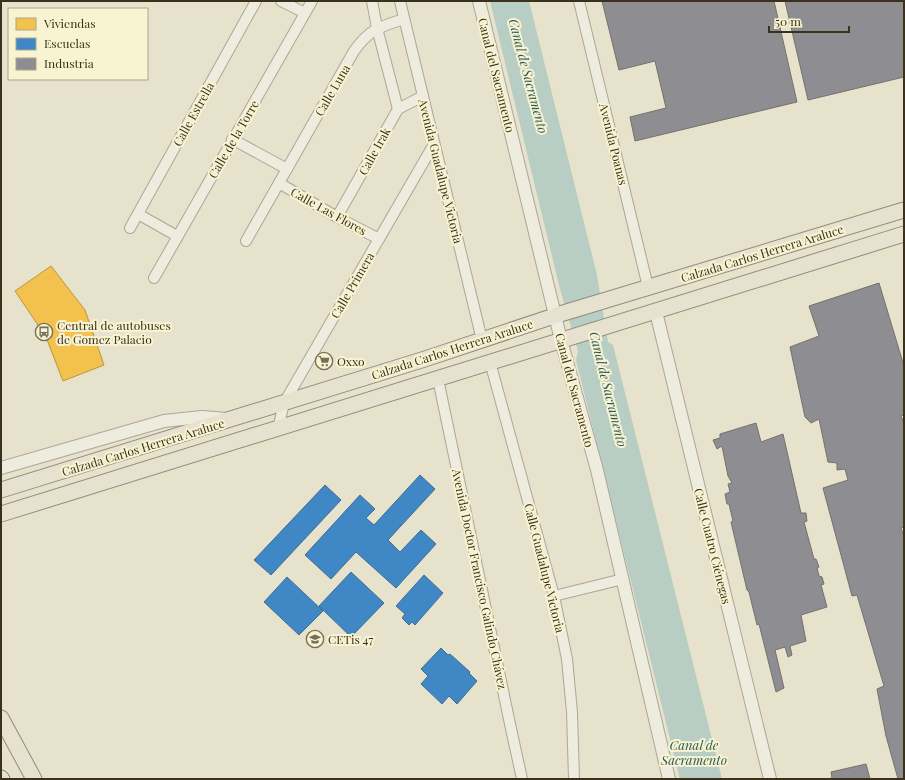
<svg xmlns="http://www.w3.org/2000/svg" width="905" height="780" viewBox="0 0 905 780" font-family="'Playfair Display',serif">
<rect width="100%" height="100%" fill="#e7e2cc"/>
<path fill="#b8cdc3" d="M490 1H529L597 275 608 342 613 345 722 779H680L576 360 578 351 560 289Z"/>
<path fill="#f2c14e" stroke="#bb963f" d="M51 266 85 310 104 365 63 381 46 337 15 291Z"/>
<g fill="#3f88c5" stroke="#3e6e92">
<path d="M420 475 435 489 388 540 400 552 421 530 436 544 396 588 356 552 331 579 305 555 360 495 375 509 366 518 374 525Z"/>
<path d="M325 485 341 500 271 575 254 560Z"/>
<path d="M351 572 384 603 351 637 319 606Z"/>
<path d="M424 575 443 593 415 625 412 622 409 625 402 618 405 614 396 606Z"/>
<path d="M287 577 323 611 299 635 264 602Z"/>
<path d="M441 648 448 655 450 654 470 672 469 673 477 681 457 704 449 696 442 704 421 684 428 676 421 669Z"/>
</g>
<g fill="#8d8d92" stroke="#74716f">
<path d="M602 1H774L797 102 635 141 630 117 666 108 655 61 619 70Z"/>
<path d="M785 1H904V77L808 100Z"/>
<path d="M879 283 904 366V415L901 416 904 423V527L901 528 904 536V779H898L886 736 877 689 884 686 857 595 852 596 823 488 848 480 845 469 837 470V463L828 462 819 419 811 423 805 417 790 347 819 336 809 306Z"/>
<path d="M756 423 761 442 783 434 801 513H806L807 521 804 522 814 559H816L819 567 817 568 819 576 822 577 824 584 821 585 827 607 801 615 806 641 790 646 792 655 788 657 785 647 775 650 784 688 776 692 759 624 757 625 749 592 747 590 731 522 733 521 729 504H727L725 494 730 492 728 484 732 483 728 476 722 446 717 449 713 440 720 438V434Z"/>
<path d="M866 764 870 779H827L832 778 831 772Z"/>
</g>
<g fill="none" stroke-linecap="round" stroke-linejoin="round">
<defs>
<g id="minor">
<path d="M281 1 305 13"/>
<path d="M372 1 377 28 398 109"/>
<path d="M400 1 482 340"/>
<path d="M579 1 648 287"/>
<path d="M232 139 287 169"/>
<path d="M279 183 337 217 379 239"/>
<path d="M138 214 177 236"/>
<path d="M337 217 398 109 423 96"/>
<path d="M130 228 256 1"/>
<path d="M246 241 354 51C370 29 379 27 404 19"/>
<path d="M154 278 312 1"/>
<path d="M490 362 554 596 567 659 572 712 574 779"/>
<path d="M438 379 510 724 522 779"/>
<path d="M278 429 284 403 434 144"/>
<path d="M554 596 623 579"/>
</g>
<g id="tertiary">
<path d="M479 1 561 340 597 470 669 779"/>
<path d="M656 312 770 779"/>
<path d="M1 468 164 421 202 417 227 419"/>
</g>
<g id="primary">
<path d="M1 490 425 359 560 314 904 210"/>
<path d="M1 514C302 421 603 328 904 234"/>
<path d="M1 718 34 779"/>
<path d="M1 778 2 779"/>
</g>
</defs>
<use href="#minor" stroke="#aca696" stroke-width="12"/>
<use href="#tertiary" stroke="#aca696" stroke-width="14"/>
<use href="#primary" stroke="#918b7c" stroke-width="17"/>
<use href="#minor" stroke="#eeebdf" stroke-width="10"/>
<use href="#tertiary" stroke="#eeebdf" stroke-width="12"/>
<use href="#primary" stroke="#e6e2cf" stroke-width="15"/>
</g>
<defs>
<symbol id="bus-ring" viewBox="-11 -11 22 22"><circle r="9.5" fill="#f8f3d1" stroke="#776e5a" stroke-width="1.5"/><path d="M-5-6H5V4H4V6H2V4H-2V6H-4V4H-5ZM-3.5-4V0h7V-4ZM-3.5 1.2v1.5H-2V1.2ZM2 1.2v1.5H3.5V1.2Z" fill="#776e5a"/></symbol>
<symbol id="supermarket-ring" viewBox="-11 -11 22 22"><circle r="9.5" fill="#f8f3d1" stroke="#776e5a" stroke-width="1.5"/><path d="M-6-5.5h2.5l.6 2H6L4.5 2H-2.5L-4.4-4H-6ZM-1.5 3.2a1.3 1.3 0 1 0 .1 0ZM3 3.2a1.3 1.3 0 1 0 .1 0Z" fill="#776e5a"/></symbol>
<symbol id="school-ring" viewBox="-11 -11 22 22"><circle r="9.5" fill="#f8f3d1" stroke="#776e5a" stroke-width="1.5"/><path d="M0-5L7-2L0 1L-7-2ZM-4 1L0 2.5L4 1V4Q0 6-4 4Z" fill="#776e5a"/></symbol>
</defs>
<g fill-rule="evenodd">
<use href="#bus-ring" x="34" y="322" width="20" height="20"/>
<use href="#supermarket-ring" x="314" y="351" width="20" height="20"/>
<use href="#school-ring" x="305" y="629" width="20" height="20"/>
</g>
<g text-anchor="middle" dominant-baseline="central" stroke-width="4" stroke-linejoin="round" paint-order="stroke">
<g font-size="12" fill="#3b301c" stroke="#f8f3d1">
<text transform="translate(497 75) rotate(76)">Canal del Sacramento</text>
<text transform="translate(332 90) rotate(-60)">Calle Luna</text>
<text transform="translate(193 114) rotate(-61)">Calle Estrella</text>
<text transform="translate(233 139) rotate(-60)">Calle de la Torre</text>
<text transform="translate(614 144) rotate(76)">Avenida Poanas</text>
<text transform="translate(374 151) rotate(-61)">Calle Irak</text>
<text transform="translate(441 171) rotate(76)">Avenida Guadalupe Victoria</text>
<text transform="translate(329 211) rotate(29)">Calle Las Flores</text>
<text transform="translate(762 253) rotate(-17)">Calzada Carlos Herrera Araluce</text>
<text transform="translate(352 285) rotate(-60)">Calle Primera</text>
<text transform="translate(452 349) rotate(-18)">Calzada Carlos Herrera Araluce</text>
<text transform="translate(575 390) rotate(75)">Canal del Sacramento</text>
<text transform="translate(143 447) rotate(-17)">Calzada Carlos Herrera Araluce</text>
<text transform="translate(713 546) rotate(76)">Calle Cuatro Ciénegas</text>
<text transform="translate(545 568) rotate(76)">Calle Guadalupe Victoria</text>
<text transform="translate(480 579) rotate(78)">Avenida Doctor Francisco Galindo Chávez</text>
</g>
<g font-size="12" fill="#3b301c" stroke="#f8f3d1" text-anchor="start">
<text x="57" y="325">Central de autobuses<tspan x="57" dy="14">de Gomez Palacio</tspan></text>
<text x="337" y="361">Oxxo</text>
<text x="328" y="639">CETis 47</text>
</g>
<g font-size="13" font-style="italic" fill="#2a595c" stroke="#f8f3d1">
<text transform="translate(529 76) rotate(75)">Canal de Sacramento</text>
<text transform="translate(609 389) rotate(76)">Canal de Sacramento</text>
<text x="694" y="744">Canal de<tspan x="694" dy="15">Sacramento</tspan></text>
</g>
</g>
<rect width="905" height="780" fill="none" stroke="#3b301c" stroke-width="4"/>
<rect x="8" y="8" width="140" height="72" fill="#f8f3d1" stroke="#aca589"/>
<rect x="16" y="18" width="20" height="12" fill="#f2c14e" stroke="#aca589"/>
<text x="44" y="28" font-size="12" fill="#3b301c">Viviendas</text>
<rect x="16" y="38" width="20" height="12" fill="#3f88c5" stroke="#aca589"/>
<text x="44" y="48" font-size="12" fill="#3b301c">Escuelas</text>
<rect x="16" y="58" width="20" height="12" fill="#8d8d92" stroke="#aca589"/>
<text x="44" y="68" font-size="12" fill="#3b301c">Industria</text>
<path d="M769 26v6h80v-6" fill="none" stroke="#3b301c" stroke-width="2"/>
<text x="775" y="26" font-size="12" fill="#3b301c" stroke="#f8f3d1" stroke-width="3" paint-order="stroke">50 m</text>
</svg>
